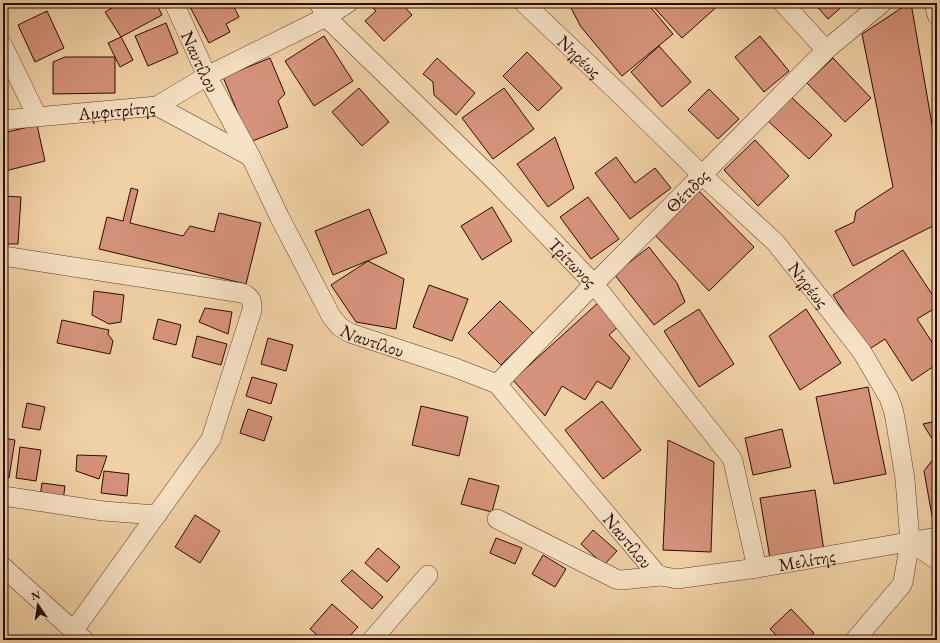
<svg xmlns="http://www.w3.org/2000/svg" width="940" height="643" viewBox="0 0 940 643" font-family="'EB Garamond',serif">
<rect width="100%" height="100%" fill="#f1d2a6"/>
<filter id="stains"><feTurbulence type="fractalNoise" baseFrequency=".005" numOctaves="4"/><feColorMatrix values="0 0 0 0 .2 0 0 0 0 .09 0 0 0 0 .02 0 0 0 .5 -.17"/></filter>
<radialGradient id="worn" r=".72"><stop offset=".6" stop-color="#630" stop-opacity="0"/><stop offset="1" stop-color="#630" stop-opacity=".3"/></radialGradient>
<g fill="#d6937c" stroke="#2b0b00">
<path d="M120 3H156L162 15 121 37 105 12Z"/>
<path d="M188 3H232L239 17 226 24 230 32 209 43Z"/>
<path d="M370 3H401L412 15 384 41 365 21 376 11 369 4Z"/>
<path d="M565 3H647L673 34 622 76 581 27 570 6Z"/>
<path d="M650 3H721L682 38Z"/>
<path d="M814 3H846L828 19Z"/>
<path d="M909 3H911L937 153V224L853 266 835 231 854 222 856 211 893 187 862 34Z"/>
<path d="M47 11 64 48 35 62 18 25Z"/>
<path d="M166 23 178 53 148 66 135 36Z"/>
<path d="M324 36 353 81 314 106 285 61Z"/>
<path d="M760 36 789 71 764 92 735 57Z"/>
<path d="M121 37 133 60 120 67 108 43Z"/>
<path d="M659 46 691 82 662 107 631 72Z"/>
<path d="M527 52 562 88 538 111 503 76Z"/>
<path d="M65 57H115V93L53 94V62Z"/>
<path d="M270 58 285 94 278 101 288 127 250 142 223 77Z"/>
<path d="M437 58 475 93 456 115 434 95 433 82 423 74Z"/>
<path d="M833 58 871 98 845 122 807 83Z"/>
<path d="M359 88 389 122 362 146 332 112Z"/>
<path d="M504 88 534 129 493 159 462 118Z"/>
<path d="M709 89 739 119 718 139 688 110Z"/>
<path d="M790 96 832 135 809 159 767 120Z"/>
<path d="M37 125 45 161 5 171 3 163V133Z"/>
<path d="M555 137 574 188 548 207 517 164Z"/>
<path d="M755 140 789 176 758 206 724 170Z"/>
<path d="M616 157 635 183 655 168 671 188 630 219 595 173Z"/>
<path d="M131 188 138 190 130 223 183 236 190 226 214 232 219 213 261 223 246 284 99 249 107 217 123 221Z"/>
<path d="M697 189 754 247 709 291 652 232Z"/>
<path d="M3 196 21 197 18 244H3Z"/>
<path d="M588 197 619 239 591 259 560 217Z"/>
<path d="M492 207 512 241 482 260 461 226Z"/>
<path d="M369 209 387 253 333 275 315 231Z"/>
<path d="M934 235H937V245Z"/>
<path d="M649 247 677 283 685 302 654 325 614 274Z"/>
<path d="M903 250 937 302V307L917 319 937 350V364L912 381 885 339 868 350 833 295Z"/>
<path d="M368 261 404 279 396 329 356 322 331 285Z"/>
<path d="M429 285 468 299 452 341 413 327Z"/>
<path d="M94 291 124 295 121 322 109 324 92 315Z"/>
<path d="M500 301 533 333 501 365 468 333Z"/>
<path d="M599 302 620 325 609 335 630 358 611 389 597 381 585 400 562 386 545 416 513 380Z"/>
<path d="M205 308 232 312 228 334 199 322Z"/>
<path d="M699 309 734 364 699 387 664 331Z"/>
<path d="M806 309 841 363 800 390 769 336Z"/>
<path d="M158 319 181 325 176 345 153 339Z"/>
<path d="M62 320 109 330 108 334 113 341 110 354 57 343Z"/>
<path d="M197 336 227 344 221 365 192 357Z"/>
<path d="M268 338 293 345 286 371 261 364Z"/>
<path d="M252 377 277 384 271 404 246 396Z"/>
<path d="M868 387 886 474 834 484 816 397Z"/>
<path d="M602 401 641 450 603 479 565 430Z"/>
<path d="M27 403 45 407 40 430 22 427Z"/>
<path d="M421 406 468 417 459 456 412 445Z"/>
<path d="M248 409 272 417 264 441 240 433Z"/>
<path d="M937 421V447L923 424Z"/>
<path d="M782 429 791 467 753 475 745 438Z"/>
<path d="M3 438 15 440 9 478 3 477Z"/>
<path d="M668 440 714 462 711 552 663 550Z"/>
<path d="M20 447 41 450 36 481 16 478Z"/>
<path d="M937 454V527H934L924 471Z"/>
<path d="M77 455 107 456 99 479 76 471Z"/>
<path d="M104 471 129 474 127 496 101 493Z"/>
<path d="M469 478 499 486 492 512 461 504Z"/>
<path d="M42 483 65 486 63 501 40 497Z"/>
<path d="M815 490 824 551 770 559 760 498Z"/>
<path d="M195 515 220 531 200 563 175 547Z"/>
<path d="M593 530 617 551 604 565 581 544Z"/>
<path d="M496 538 522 548 515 564 490 553Z"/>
<path d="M378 548 400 567 387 582 365 563Z"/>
<path d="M543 555 566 569 555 587 532 574Z"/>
<path d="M352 570 383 597 372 609 341 581Z"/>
<path d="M332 604 358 627 346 640H323L310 629Z"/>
<path d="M791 609 814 633 806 640H781L770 629Z"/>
</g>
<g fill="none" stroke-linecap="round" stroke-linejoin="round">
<defs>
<g id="minor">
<path id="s1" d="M174 3 207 76 251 157 280 218 331 316 340 327 350 333 456 368 497 384 656 573 661 576 677 579 757 568 937 537"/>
<path id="s2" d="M319 3 326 17 491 177 594 284 731 457 733 461 757 568"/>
<path id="s3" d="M524 3 625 99 702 175 775 242 835 317 862 352 889 398 893 409 895 418 905 479 910 542 903 582 901 586 855 640"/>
<path d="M783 3 826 50"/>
<path d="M934 3 937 15"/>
<path d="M3 46 37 116"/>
<path d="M157 106 251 157"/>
<path id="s4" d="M3 120 157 106 207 76 326 17 348 3"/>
<path d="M3 256 242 293C250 296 253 301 252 310L211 439 74 630"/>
<path id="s5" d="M497 384 594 284 826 50 882 3"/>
<path d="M3 496 103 511 157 515"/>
<path d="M497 519 616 579 621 580 661 576"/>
<path d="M910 542 937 560"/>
<path d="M3 567 84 640"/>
<path d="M372 640 428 575"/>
</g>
</defs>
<use href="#minor" stroke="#5c3d2a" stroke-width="20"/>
<use href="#minor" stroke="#f6e2c5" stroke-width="19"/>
</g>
<g text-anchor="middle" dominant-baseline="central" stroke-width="3" stroke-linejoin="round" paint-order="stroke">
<g font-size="18" fill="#2b0b00" stroke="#f6e2c5">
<text stroke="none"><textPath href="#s3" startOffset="77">Νηρέως</textPath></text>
<text stroke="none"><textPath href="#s1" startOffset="64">Ναυτίλου</textPath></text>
<text stroke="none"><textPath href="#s4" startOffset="114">Αμφιτρίτης</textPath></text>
<text stroke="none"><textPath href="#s5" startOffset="271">Θέτιδος</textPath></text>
<text stroke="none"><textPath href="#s2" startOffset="364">Τρίτωνος</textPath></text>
<text stroke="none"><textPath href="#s3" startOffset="401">Νηρέως</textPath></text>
<text stroke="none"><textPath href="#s1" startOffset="400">Ναυτίλου</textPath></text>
<text stroke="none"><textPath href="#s1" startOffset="736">Ναυτίλου</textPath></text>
<text stroke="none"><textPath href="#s1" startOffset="932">Μελίτης</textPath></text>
</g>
</g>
<rect width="940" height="643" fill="none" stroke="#f1d2a6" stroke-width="16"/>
<rect x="4" y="4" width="932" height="635" fill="none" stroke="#2b0b00" stroke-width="2"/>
<rect x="8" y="8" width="924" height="627" fill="none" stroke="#2b0b00"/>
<g transform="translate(38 605) rotate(347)" stroke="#f6e2c5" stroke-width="3" paint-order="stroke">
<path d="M0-3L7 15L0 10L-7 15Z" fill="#2b0b00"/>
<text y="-6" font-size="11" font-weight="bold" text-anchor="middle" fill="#2b0b00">N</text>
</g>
<rect width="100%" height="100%" filter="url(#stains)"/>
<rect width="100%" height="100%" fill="url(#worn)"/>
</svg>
